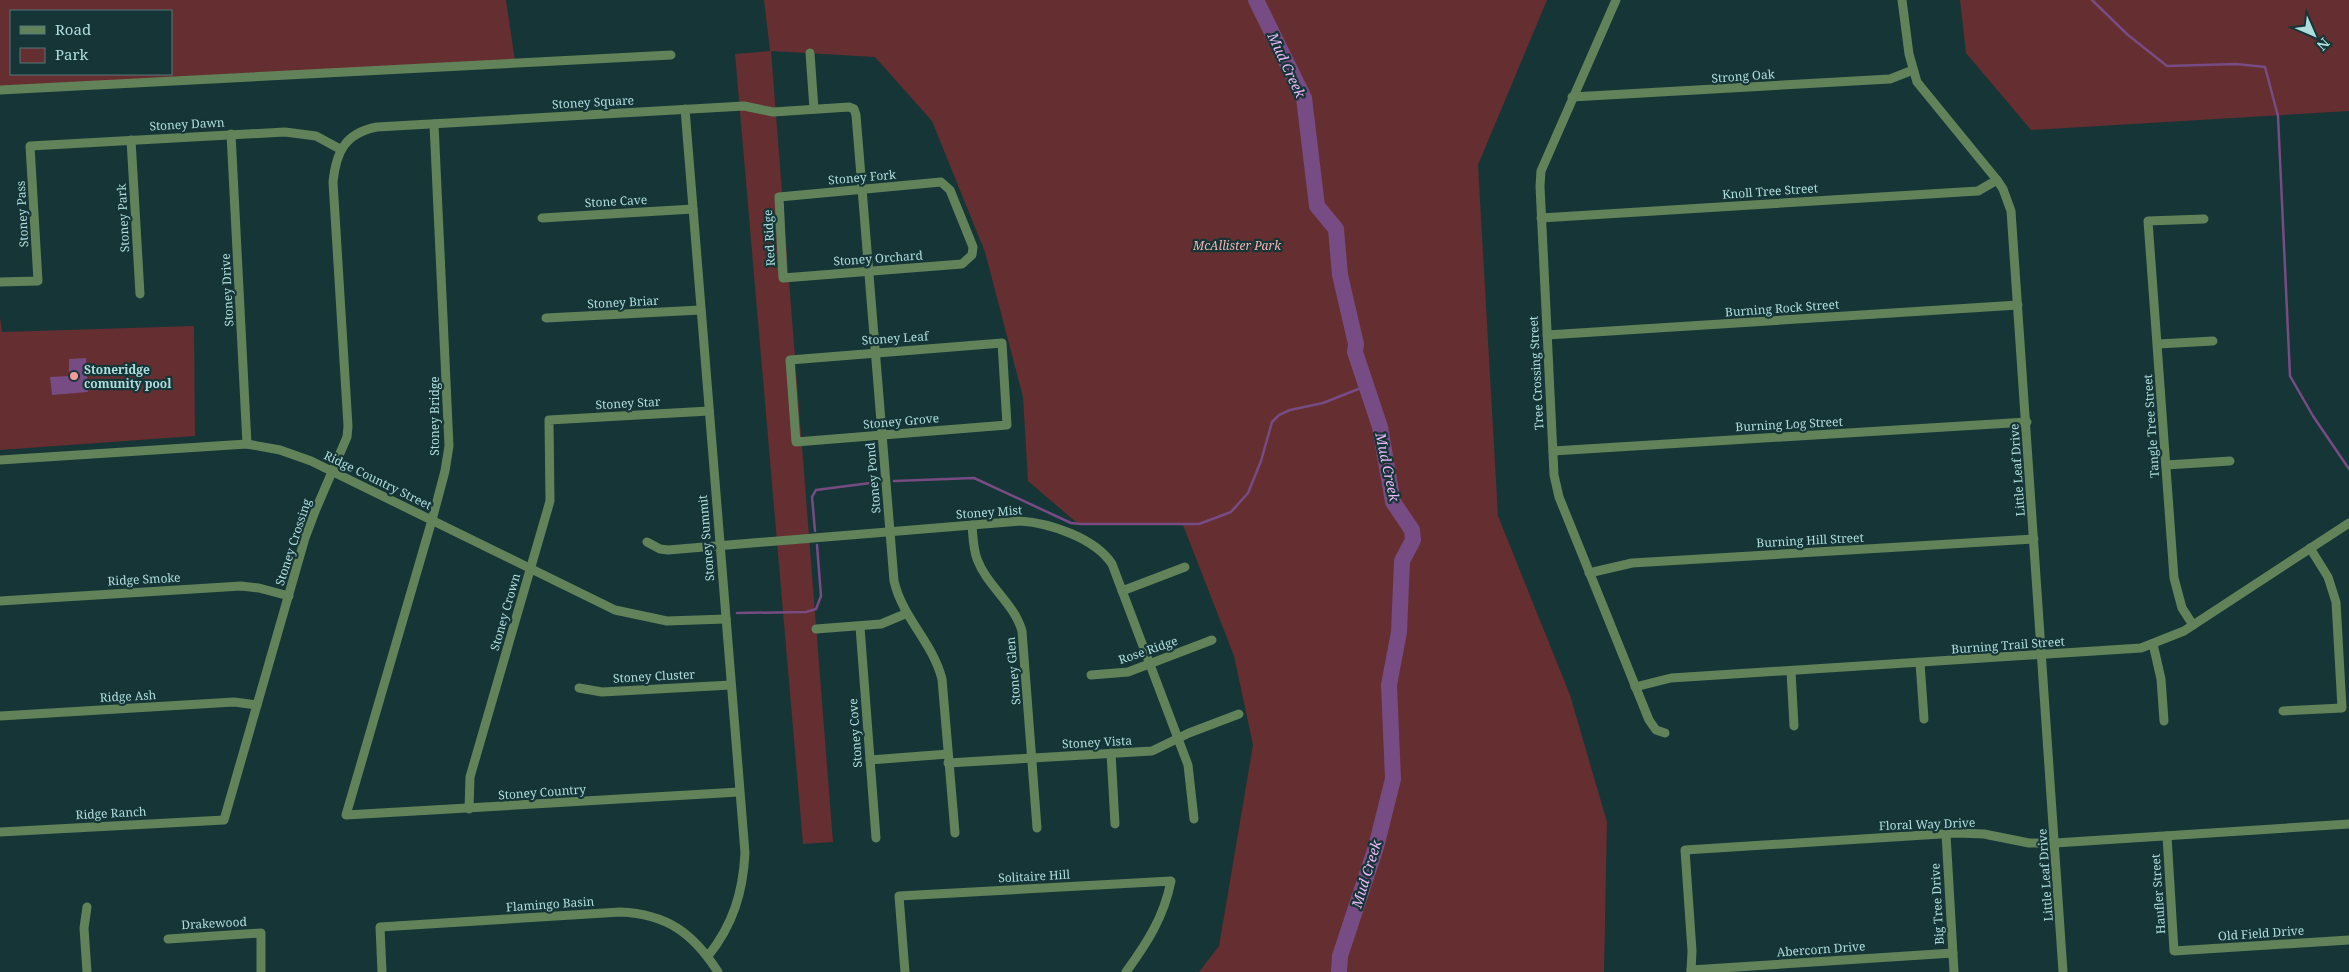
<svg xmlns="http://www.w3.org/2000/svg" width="2349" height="972" viewBox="0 0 2349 972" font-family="'Noto Serif',serif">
<rect width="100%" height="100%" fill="#153537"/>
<g fill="#652e30" fill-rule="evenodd">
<path d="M0 0H506L515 61 0 87ZM11 11H171V74H11Z"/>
<path d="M764 0H1547L1478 165 1498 516 1570 695 1607 822 1604 972H1199L1219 946 1253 745 1234 656 1183 525 1077 523 1028 481 1023 397 985 252 932 121 875 57 771 51 833 842 803 844 735 54 770 51Z"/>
<path d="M1960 0H2349V111L2031 130 1966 53Z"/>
<path d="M0 317 2 332 194 326 195 436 0 450Z"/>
</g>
<path fill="#774b83" d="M86 358 88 392 52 395 50 377 69 376V359Z"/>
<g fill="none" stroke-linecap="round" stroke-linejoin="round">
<g stroke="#774b83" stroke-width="2.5">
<path d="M2092 0 2128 35 2167 66 2236 64 2265 67 2278 116 2290 376 2313 416 2349 469"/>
<path d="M894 481 974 478 1071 523 1081 524H1199L1231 512 1248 493 1261 461 1272 422 1279 415 1290 410 1323 403 1366 386"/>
<path d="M815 531 812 497 816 490 878 482"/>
<path d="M737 613 806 612 816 609 821 596 817 545"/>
</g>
<path stroke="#774b83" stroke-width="16" d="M1256 0 1304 98 1317 206 1336 229 1340 275 1356 344 1355 352 1380 427 1393 502 1412 530 1413 540 1402 561 1399 632 1389 685 1393 779 1376 847 1340 956 1339 972"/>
<g stroke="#628259" stroke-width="9">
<path d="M1616 0 1541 171 1540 186 1554 475 1559 497 1649 720 1656 730 1665 733"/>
<path d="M1902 0 1909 54 1917 82 1997 180 2003 189 2011 211 2063 972"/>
<path d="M810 53 814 109"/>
<path d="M0 90 671 55"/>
<path d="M1572 97 1890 79 1913 70"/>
<path d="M685 109 745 853C743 892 733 925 708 956"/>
<path d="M434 124 449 446 445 471 432 520 346 815 739 792"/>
<path d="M231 134 247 444"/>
<path d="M131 140 140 294"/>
<path d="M941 182 950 190 973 247 972 255 962 264 783 278 779 197Z"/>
<path d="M542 218 693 209"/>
<path d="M1541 218 1978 191 1997 180"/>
<path d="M0 282 38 281 30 146 285 132 316 136 340 149"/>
<path d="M546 318 701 310"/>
<path d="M1547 335 2018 305"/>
<path d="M1002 343 1007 425 796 442 790 360Z"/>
<path d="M2158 344 2213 341"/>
<path d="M1553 451 2027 422"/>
<path d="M0 460 247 444 280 450 311 461 615 610 667 621 726 619"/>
<path d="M2166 465 2230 461"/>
<path d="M972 525C973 536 973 548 977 559 987 586 1014 603 1022 631L1037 828"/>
<path d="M647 542 660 549 668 550 1020 521C1050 523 1095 538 1112 564L1188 765 1194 819"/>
<path d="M1589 573 1632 563 2034 539"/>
<path d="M1122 591 1185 567"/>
<path d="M0 601 241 586 259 588 289 596"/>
<path d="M2193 625 2182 608 2174 578 2148 221 2204 219"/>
<path d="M860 627 876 838"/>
<path d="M816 629 881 624 905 614"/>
<path d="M2153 644 2161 679 2164 721"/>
<path d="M1920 663 1924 719"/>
<path d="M1791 671 1794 726"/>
<path d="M1091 675 1128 672 1212 640"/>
<path d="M1635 687 1671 678 2141 648 2184 631 2349 523"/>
<path d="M579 688 602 692 731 685"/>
<path d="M2283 711 2342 708 2336 602 2328 577 2310 548"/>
<path d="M0 716 234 702 257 705"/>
<path d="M1111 753 1115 824"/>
<path d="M870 760 948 754"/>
<path d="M948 763 1152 751 1189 733 1239 714"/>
<path d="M469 809 470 777 550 501 549 420 709 411"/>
<path d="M0 832 224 820 305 538 316 509 347 437 348 426 333 182C336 152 345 133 377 127L744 106 773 112 849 107 854 109 856 115 894 581C903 619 932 641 942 679L955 833"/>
<path d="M1946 834 1954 972"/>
<path d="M2167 836 2174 951 2349 940"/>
<path d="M87 907 84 928 87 972"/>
<path d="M168 939 261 933V972"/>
<path d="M1691 970 1953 953"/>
<path d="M382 972 380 927 620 912C667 914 693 933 718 972"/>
<path d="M905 972 899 896 1171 881C1164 917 1147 943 1126 972"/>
<path d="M1691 972 1692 951 1685 850 1957 833 1984 834 2029 843H2055L2349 824"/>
</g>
</g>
<circle fill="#f59b9c" stroke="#153537" stroke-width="2" cx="74" cy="376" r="5"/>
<g text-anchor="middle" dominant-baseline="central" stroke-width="4.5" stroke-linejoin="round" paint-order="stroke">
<g font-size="12" fill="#afddde" stroke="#153537">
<text transform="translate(1743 76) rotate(-4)">Strong Oak</text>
<text transform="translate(593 102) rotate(-3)">Stoney Square</text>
<text transform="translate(187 124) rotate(-3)">Stoney Dawn</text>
<text transform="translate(862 177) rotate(-5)">Stoney Fork</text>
<text transform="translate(1770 191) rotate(-4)">Knoll Tree Street</text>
<text transform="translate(616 201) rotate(-3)">Stone Cave</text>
<text transform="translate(22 214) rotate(-93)">Stoney Pass</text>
<text transform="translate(123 218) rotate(-93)">Stoney Park</text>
<text transform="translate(769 238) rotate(-93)">Red Ridge</text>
<text transform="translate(878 258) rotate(-4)">Stoney Orchard</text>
<text transform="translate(227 290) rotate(-93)">Stoney Drive</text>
<text transform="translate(623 302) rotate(-3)">Stoney Briar</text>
<text transform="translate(1782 308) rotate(-4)">Burning Rock Street</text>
<text transform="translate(895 338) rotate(-4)">Stoney Leaf</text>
<text transform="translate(1536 373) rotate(-93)">Tree Crossing Street</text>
<text transform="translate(628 403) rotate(-3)">Stoney Star</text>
<text transform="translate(434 416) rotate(-90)">Stoney Bridge</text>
<text transform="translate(901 421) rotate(-5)">Stoney Grove</text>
<text transform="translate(1789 424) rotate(-3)">Burning Log Street</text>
<text transform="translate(2151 426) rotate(-94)">Tangle Tree Street</text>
<text transform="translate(2017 470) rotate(-94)">Little Leaf Drive</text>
<text transform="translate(873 478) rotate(-95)">Stoney Pond</text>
<text transform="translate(378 480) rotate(26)">Ridge Country Street</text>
<text transform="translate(989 512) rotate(-4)">Stoney Mist</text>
<text transform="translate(706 538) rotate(-95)">Stoney Summit</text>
<text transform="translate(1810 540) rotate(-3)">Burning Hill Street</text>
<text transform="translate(293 542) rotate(-72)">Stoney Crossing</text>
<text transform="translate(144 579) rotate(-3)">Ridge Smoke</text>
<text transform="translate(505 612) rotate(-74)">Stoney Crown</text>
<text transform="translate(2008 645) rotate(-4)">Burning Trail Street</text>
<text transform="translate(1148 650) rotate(-19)">Rose Ridge</text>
<text transform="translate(1013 671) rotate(-95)">Stoney Glen</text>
<text transform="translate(654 676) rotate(-3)">Stoney Cluster</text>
<text transform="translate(128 696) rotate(-3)">Ridge Ash</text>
<text transform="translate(855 733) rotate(-94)">Stoney Cove</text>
<text transform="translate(1097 742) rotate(-3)">Stoney Vista</text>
<text transform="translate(542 792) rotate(-4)">Stoney Country</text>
<text transform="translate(111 813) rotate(-3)">Ridge Ranch</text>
<text transform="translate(1927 824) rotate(-2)">Floral Way Drive</text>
<text transform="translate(2045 875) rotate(-94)">Little Leaf Drive</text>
<text transform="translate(1034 876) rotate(-3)">Solitaire Hill</text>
<text transform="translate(2158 894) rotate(-94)">Haufler Street</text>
<text transform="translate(550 904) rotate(-4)">Flamingo Basin</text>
<text transform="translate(1937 904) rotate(-93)">Big Tree Drive</text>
<text transform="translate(214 923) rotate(-3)">Drakewood</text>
<text transform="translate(2261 933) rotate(-4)">Old Field Drive</text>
<text transform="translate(1821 949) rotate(-4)">Abercorn Drive</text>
</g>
<g font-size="12" font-style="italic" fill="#f6b3b3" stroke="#153537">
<text x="1237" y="245">McAllister Park</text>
</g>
<g font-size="12" font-weight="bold" fill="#afddde" stroke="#153537" text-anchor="start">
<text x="84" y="369">Stoneridge<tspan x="84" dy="14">comunity pool</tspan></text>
</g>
<g font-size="14" font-style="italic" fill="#ecb8fa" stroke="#153537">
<text transform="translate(1287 65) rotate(65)">Mud Creek</text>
<text transform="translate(1388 467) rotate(78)">Mud Creek</text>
<text transform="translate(1366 874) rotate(-73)">Mud Creek</text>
</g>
</g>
<rect x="10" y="10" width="162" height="65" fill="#153537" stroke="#53787a"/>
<rect x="20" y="26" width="25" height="8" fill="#628259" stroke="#53787a"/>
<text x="55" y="35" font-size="15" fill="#afddde">Road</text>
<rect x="20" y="48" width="25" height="15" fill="#652e30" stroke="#53787a"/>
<text x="55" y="60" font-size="15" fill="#afddde">Park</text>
<g transform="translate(2314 35) rotate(135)" stroke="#153537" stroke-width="4" paint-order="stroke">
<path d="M0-4L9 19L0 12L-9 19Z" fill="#afddde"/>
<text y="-8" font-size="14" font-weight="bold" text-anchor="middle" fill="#afddde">N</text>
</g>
</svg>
